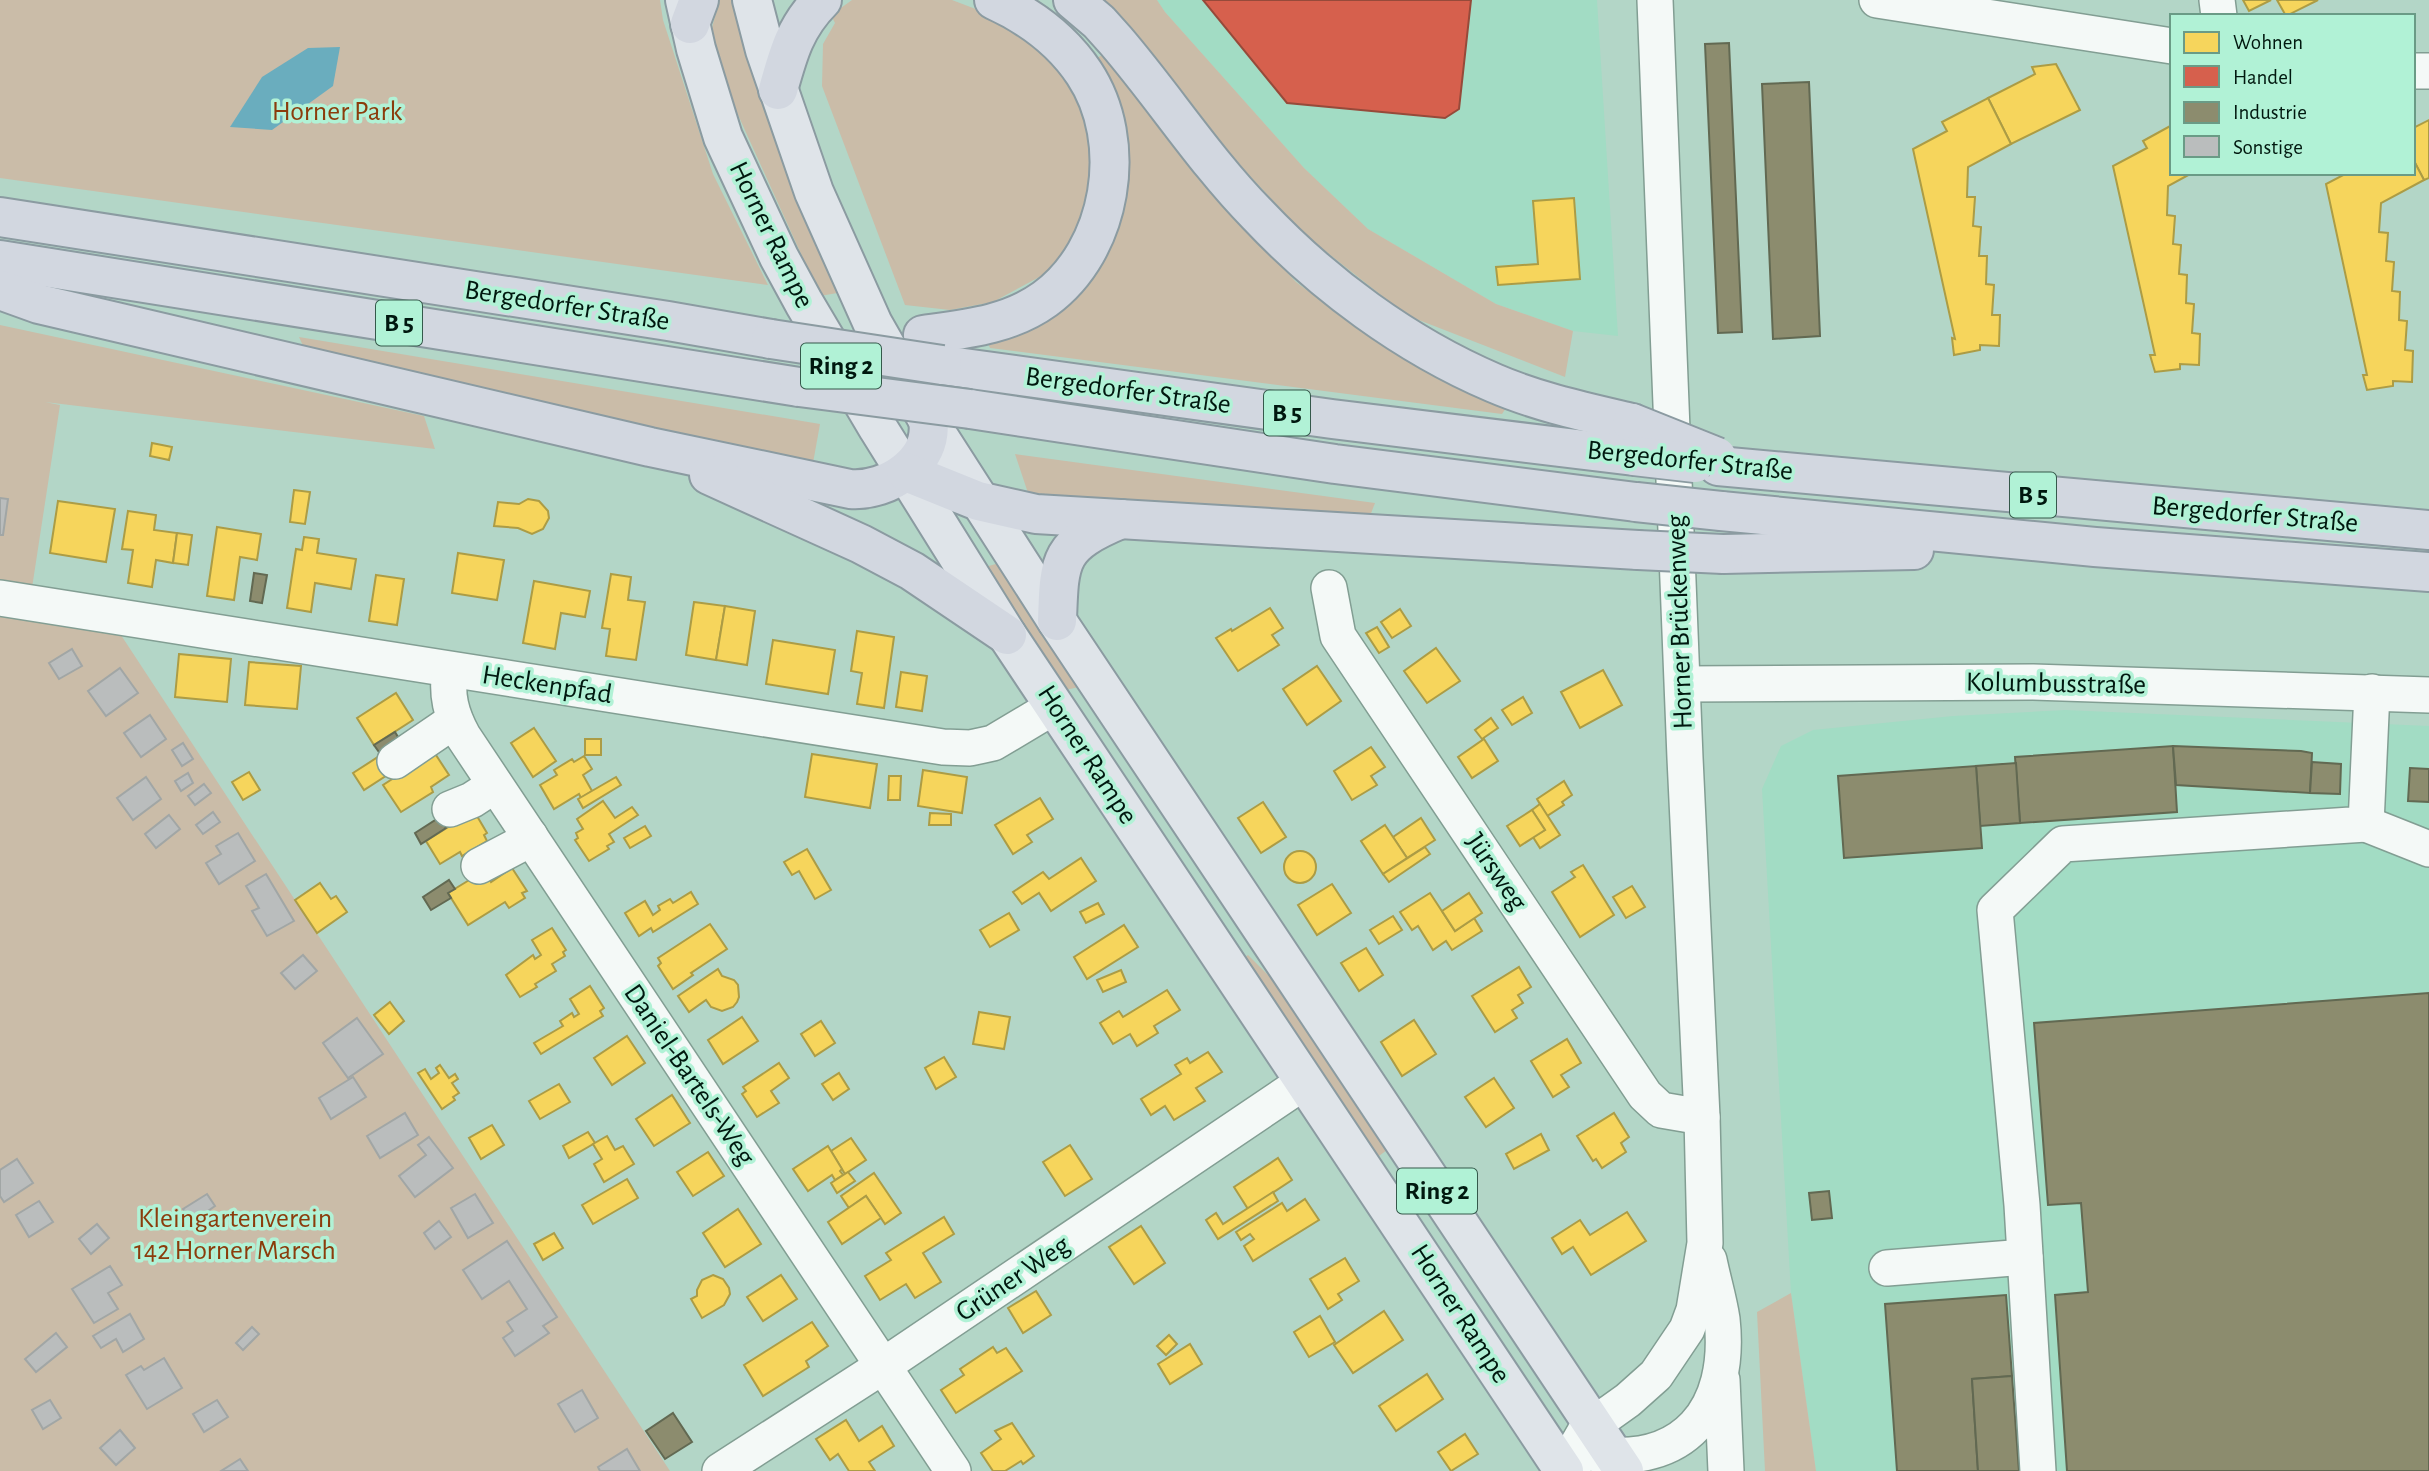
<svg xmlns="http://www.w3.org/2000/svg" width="2429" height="1471" viewBox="0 0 2429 1471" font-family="'Alegreya Sans',sans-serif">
<rect width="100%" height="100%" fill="#b3d6c7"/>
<g fill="#a2dcc4">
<path d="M1157 0H1597L1618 336 1573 331 1496 304 1368 229 1304 168 1165 12Z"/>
<path d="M2065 710 2429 726V1471H1816L1791 1293 1762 789 1781 746 1813 730 1953 716Z"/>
</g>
<g fill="#cabca8">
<path d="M0 0H660L663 20 713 174 768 285 0 178Z"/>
<path d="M719 0H736L843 292 820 296 715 64 712 28Z"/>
<path d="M852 0H952L1002 19 1054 59 1085 117 1092 182 1077 242 1045 274 993 302 950 310 905 305 822 86 823 44 835 23 831 15Z"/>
<path d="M1098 0H1157L1165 12 1304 168 1368 229 1496 304 1573 331 1565 377 1406 315 1305 235 1207 130Z"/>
<path d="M1106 52 1209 189 1296 282 1384 347 1506 408 1502 414 990 348 986 339 1116 222 1093 61Z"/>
<path d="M0 325 424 416 435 449 45 402 60 405 28 614 117 629 670 1471H0Z"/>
<path d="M299 337 820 424 813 463 305 350Z"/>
<path d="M1015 454 1375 503 1370 516 1028 493Z"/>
<path d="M1003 562 1079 687 1061 691 985 567Z"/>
<path d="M1248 955 1289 996 1391 1147 1379 1156 1361 1138 1242 960Z"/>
<path d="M1791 1293 1816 1471H1765L1757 1312Z"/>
</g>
<path fill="#6aadbe" d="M340 47 333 86 272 130 230 127 262 77 308 48Z"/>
<g fill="#f6d55c" stroke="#ac9c45" stroke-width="2">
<path d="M2243 0H2271L2249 11Z"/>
<path d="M2277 0H2318L2286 16Z"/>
<path d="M2056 64 2080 110 2011 144 1988 98 2035 74 2032 67Z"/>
<path d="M1988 98 2011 144 1968 167 1967 197H1975L1973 226 1981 227 1979 256H1987L1986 284 1994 285 1992 315H2000L1999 346 1980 345V350L1954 355 1952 338 1955 339 1913 149 1947 131 1942 122Z"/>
<path d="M2429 120V178L2424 180 2413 159V128Z"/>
<path d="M2172 125V173H2192L2168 186 2167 215 2175 216 2173 244 2181 245 2179 274 2187 275 2186 303 2194 304 2192 333 2200 334 2199 365 2180 364V369L2155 372 2150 355H2155L2113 166 2147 148 2143 141Z"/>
<path d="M2413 159 2424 180 2381 203 2379 232 2388 233 2386 261 2394 262 2392 291 2400 292 2399 320 2407 321 2405 350 2413 351 2412 382 2393 381V386L2367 390 2363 375H2367L2326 184 2347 173H2413Z"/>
<path d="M1574 198 1580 279 1498 285 1496 267 1538 264 1533 201Z"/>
<path d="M152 443 172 447 169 460 150 456Z"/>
<path d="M294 490 310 492 305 524 290 522Z"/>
<path d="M528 499 539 501 548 511 549 518 543 529 532 534 518 528 494 526 498 502 519 504Z"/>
<path d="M58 501 115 509 106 562 50 553Z"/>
<path d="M128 511 156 515 154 530 177 533 173 563 156 560 152 587 128 583 133 550 122 549Z"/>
<path d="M217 527 261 534 257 560 240 557 234 600 207 596Z"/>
<path d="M177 533 192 535 188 565 173 563Z"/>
<path d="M304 537 319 539 317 553 356 559 351 589 315 583 311 612 287 608 296 549 302 550Z"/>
<path d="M458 553 504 560 497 600 452 593Z"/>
<path d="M611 574 631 577 628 600 645 602 636 660 606 656 610 629 602 628Z"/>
<path d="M376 575 404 579 397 625 369 621Z"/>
<path d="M534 581 590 591 585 617 561 613 555 649 523 643Z"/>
<path d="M694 602 725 606 716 660 686 655Z"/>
<path d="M725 606 755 611 747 665 716 660Z"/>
<path d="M1270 608 1283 628 1272 635 1279 645 1238 671 1216 638 1231 629 1232 631Z"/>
<path d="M1400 609 1411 626 1392 638 1381 622Z"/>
<path d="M1377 627 1389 647 1379 653 1366 633Z"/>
<path d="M857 631 894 637 884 708 857 704 862 673 851 671Z"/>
<path d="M773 640 835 650 828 694 766 684Z"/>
<path d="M1436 648 1460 681 1427 703 1404 671Z"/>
<path d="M179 654 231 659 227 702 175 697Z"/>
<path d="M249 662 301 666 297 709 245 705Z"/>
<path d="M1317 666 1341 701 1307 725 1283 689Z"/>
<path d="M1603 670 1622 705 1580 728 1561 692Z"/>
<path d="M901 672 927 676 922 711 896 707Z"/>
<path d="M396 693 413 720 374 745 357 718Z"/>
<path d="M1523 697 1532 713 1512 725 1502 710Z"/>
<path d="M1491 718 1498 728 1482 739 1475 730Z"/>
<path d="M534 728 556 761 533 777 511 743Z"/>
<rect x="585" y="739" width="16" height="16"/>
<path d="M1484 739 1498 761 1472 778 1458 757Z"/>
<path d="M1371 747 1385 767 1371 776 1377 785 1352 800 1334 771Z"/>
<path d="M434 752 449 775 431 787 433 792 401 812 383 785Z"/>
<path d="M812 754 877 764 870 808 805 797Z"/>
<path d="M381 755 392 772 364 790 353 773Z"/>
<path d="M584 756 592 769 583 775 592 791 581 798 579 794 554 809 540 785 557 775 554 770 572 759 574 762Z"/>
<path d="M923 770 967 777 962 813 918 806Z"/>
<path d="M249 772 260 790 243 800 232 782Z"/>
<path d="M889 776H901L900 800H888Z"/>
<path d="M616 777 621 785 583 808 578 799Z"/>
<path d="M1564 781 1572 795 1562 802 1564 805 1547 816 1537 799Z"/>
<path d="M1040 798 1053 819 1027 835 1032 842 1013 854 995 825Z"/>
<path d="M603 801 615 818 632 807 638 815 609 834 614 842 607 846 609 849 589 861 575 840 578 838 576 833 583 829 577 819Z"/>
<path d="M1263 802 1286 837 1261 853 1238 818Z"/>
<path d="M1540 804 1560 835 1540 848 1533 837 1545 830 1532 810Z"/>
<path d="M1532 810 1545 830 1520 846 1507 826Z"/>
<path d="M474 811 487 833 484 835 487 841 462 856 460 852 440 864 426 841Z"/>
<path d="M930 813 951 814V825H929Z"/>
<path d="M1421 818 1435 840 1407 858 1393 837Z"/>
<path d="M1385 825 1407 858 1383 874 1361 841Z"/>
<path d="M645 826 651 836 630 848 624 838Z"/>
<path d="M1425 847 1430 854 1389 882 1383 874Z"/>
<path d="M807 849 831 890 815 899 799 871 792 875 784 862Z"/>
<circle cx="1300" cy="867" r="16"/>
<path d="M1081 858 1096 881 1051 911 1039 893 1022 904 1013 892 1043 872 1049 879Z"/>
<path d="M1583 865 1614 915 1580 937 1552 892 1575 877 1571 872Z"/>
<path d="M512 868 527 891 522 893 525 898 509 908 505 902 468 925 448 893 484 871 491 882Z"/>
<path d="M320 883 331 899 336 896 347 912 317 933 295 900Z"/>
<path d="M1332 884 1351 913 1317 935 1298 905Z"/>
<path d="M1632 886 1645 907 1626 918 1613 897Z"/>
<path d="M691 892 698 904 653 932 651 928 639 936 625 913 645 901 653 915 660 910 658 906 670 899 673 903Z"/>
<path d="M1430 893 1455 931 1474 918 1482 931 1452 950 1446 941 1433 950 1418 926 1412 930 1400 912Z"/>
<path d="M1469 893 1482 913 1455 931 1442 911Z"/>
<path d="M1098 903 1104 914 1086 923 1080 912Z"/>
<path d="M1009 913 1019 930 990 947 980 930Z"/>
<path d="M1393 916 1402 930 1379 944 1370 930Z"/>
<path d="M710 924 727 949 691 973 693 975 673 989 658 966 661 963 658 958Z"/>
<path d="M1124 925 1138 947 1087 979 1074 957Z"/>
<path d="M552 928 566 950 563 952 565 956 552 964 556 971 535 984 537 987 520 997 506 975 533 955 535 959 541 955 532 940Z"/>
<path d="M1366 948 1383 975 1359 991 1341 963Z"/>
<path d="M1519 967 1531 987 1518 995 1523 1003 1512 1010 1517 1018 1495 1032 1472 996Z"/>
<path d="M718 969 722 976 734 980 738 985 739 997 737 1002 733 1007 722 1011 711 1007 706 1000 689 1012 678 996Z"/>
<path d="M1121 970 1126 982 1103 992 1097 980Z"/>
<path d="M590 986 604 1008 600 1011 603 1016 541 1054 534 1043 563 1026 560 1021 572 1013 574 1017 579 1014 570 999Z"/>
<path d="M1167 990 1180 1010 1154 1026 1158 1033 1137 1046 1130 1034 1113 1044 1100 1023 1119 1011 1123 1017Z"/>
<path d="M390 1002 404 1021 389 1034 374 1015Z"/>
<path d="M979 1012 1010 1017 1004 1049 973 1044Z"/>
<path d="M742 1017 758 1041 723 1064 708 1040Z"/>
<path d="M1414 1020 1436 1054 1402 1076 1381 1042Z"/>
<path d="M821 1021 835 1043 815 1056 801 1034Z"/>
<path d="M627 1036 645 1063 612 1085 594 1058Z"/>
<path d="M1567 1039 1581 1063 1561 1075 1569 1087 1553 1097 1531 1061Z"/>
<path d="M1208 1052 1222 1072 1196 1088 1205 1101 1174 1120 1165 1106 1151 1115 1141 1099 1181 1074 1175 1065 1187 1058 1190 1063Z"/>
<path d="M944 1057 956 1077 936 1089 925 1068Z"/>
<path d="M779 1063 789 1078 771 1091 779 1103 757 1117 742 1094 746 1091 743 1087Z"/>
<path d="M440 1065 449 1078 455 1074 458 1079 452 1083 459 1093 453 1097 455 1100 442 1109 418 1073 425 1069 431 1079 439 1073 436 1068Z"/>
<path d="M839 1073 849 1089 833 1100 822 1084Z"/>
<path d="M1494 1078 1514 1108 1486 1127 1465 1097Z"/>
<path d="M559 1084 570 1102 540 1119 529 1101Z"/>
<path d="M672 1095 690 1123 654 1146 636 1119Z"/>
<path d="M1614 1113 1629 1137 1621 1143 1626 1152 1602 1168 1596 1159 1593 1161 1577 1136Z"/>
<path d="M492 1125 504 1145 481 1159 469 1138Z"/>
<path d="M588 1132 595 1143 569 1158 563 1146Z"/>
<path d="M1541 1134 1549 1150 1514 1169 1506 1154Z"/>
<path d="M607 1136 615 1150 623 1146 634 1164 604 1182 594 1164 602 1159 593 1144Z"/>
<path d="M851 1138 866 1160 845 1174 831 1151Z"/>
<path d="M1070 1145 1092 1179 1065 1196 1043 1162Z"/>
<path d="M828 1146 842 1169 840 1171 843 1175 835 1180 832 1175 808 1191 793 1169Z"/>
<path d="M708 1152 724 1176 693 1196 677 1172Z"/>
<path d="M1278 1158 1292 1180 1248 1209 1234 1187Z"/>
<path d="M848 1172 855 1181 837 1193 831 1183Z"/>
<path d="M874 1173 901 1213 885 1224 866 1196 849 1208 841 1196Z"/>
<path d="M627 1179 638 1198 593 1224 582 1205Z"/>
<path d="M1273 1192 1278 1201 1218 1239 1206 1220 1216 1213 1223 1224Z"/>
<path d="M866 1196 881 1218 842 1244 828 1222Z"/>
<path d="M1305 1199 1319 1220 1253 1261 1244 1246 1254 1239 1250 1234 1241 1240 1236 1232 1282 1203 1287 1211Z"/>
<path d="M738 1209 761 1244 725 1267 703 1233Z"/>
<path d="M1627 1212 1646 1241 1591 1275 1573 1247 1562 1254 1552 1238 1580 1220 1590 1235Z"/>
<path d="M944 1217 954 1234 923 1253 941 1282 915 1298 906 1284 880 1300 865 1276 891 1260 886 1253Z"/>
<path d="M1141 1226 1165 1263 1134 1284 1109 1247Z"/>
<path d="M554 1233 563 1248 543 1260 534 1244Z"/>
<path d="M1345 1258 1359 1281 1338 1294 1342 1300 1328 1309 1310 1279Z"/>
<path d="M713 1275 723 1279 729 1288 730 1294 724 1305 702 1318 691 1299 697 1296V1290L702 1280Z"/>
<path d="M781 1275 797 1299 763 1321 747 1297Z"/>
<path d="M1036 1291 1051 1315 1023 1333 1008 1308Z"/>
<path d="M1384 1311 1403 1340 1353 1373 1334 1345Z"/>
<path d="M1320 1316 1335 1342 1309 1357 1294 1332Z"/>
<path d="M812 1322 828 1346 806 1361 809 1367 763 1396 744 1365Z"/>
<path d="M1169 1335 1177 1344 1166 1355 1157 1346Z"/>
<path d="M1190 1344 1202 1364 1170 1384 1158 1364Z"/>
<path d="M993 1347 997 1353 1006 1348 1022 1371 956 1413 941 1390 964 1375 960 1369Z"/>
<path d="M1427 1374 1443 1399 1396 1431 1379 1406Z"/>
<path d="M846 1420 859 1441 882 1426 894 1446 869 1462 875 1471H849L838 1454 830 1460 816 1439Z"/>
<path d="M1012 1423 1034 1456 1023 1464 1021 1461 1005 1471H993L981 1453 1001 1439 995 1431Z"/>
<path d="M1465 1434 1478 1454 1451 1471 1438 1452Z"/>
</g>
<path fill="#d6604d" stroke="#964a3a" stroke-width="2" d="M1203 0H1471L1459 109 1445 118 1287 103Z"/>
<g fill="#8c8c6e" stroke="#626952" stroke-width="2">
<path d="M1729 43 1742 332 1718 333 1705 44Z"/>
<path d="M1809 82 1820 336 1773 339 1762 84Z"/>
<path d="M254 573 267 575 262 603 250 601Z"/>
<path d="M395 732 401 742 381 755 374 745Z"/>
<path d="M2173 746 2177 812 2020 823 2015 757Z"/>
<path d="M2173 746 2301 751 2312 753 2310 793 2176 785Z"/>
<path d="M2312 762 2341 764 2340 794 2310 793Z"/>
<path d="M2016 763 2020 823 1980 826 1976 766Z"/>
<path d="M1976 766 1982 848 1844 858 1838 776Z"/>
<path d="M2410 768 2429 769V802L2408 801Z"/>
<path d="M440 817 446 828 421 844 415 833Z"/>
<path d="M449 880 455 889 448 893 451 898 431 910 423 897Z"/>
<path d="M2429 993V1471H2067L2055 1295 2088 1292 2081 1203 2048 1205 2034 1023Z"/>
<path d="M1829 1191 1832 1218 1812 1220 1809 1193Z"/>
<path d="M2006 1295 2012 1376 1972 1379 1978 1471H1897L1885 1304Z"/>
<path d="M2012 1376 2019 1471H1978L1972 1379Z"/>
<path d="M673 1413 692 1442 665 1459 646 1431Z"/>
</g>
<g fill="#babdbd" stroke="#a1a6a5" stroke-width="2">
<path d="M0 498 8 499 3 535H0Z"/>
<path d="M72 649 82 666 59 679 49 663Z"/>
<path d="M120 668 138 693 106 716 88 691Z"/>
<path d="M150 715 166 739 141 757 124 733Z"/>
<path d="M183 743 193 759 182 766 172 750Z"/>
<path d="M188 773 193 783 181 791 175 781Z"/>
<path d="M146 777 161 799 133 820 117 798Z"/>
<path d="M204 784 211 793 195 805 188 796Z"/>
<path d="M213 812 220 822 203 834 196 825Z"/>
<path d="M169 815 180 829 156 848 145 834Z"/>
<path d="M238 833 255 861 219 884 206 863 221 854 216 846Z"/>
<path d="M266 874 294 921 267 936 252 911 259 908 246 886Z"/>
<path d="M303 955 317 971 295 989 281 973Z"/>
<path d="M357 1018 383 1054 348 1078 323 1043Z"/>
<path d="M353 1077 366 1097 331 1119 319 1098Z"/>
<path d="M405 1113 418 1135 380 1158 367 1136Z"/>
<path d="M429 1137 453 1168 415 1197 399 1176 426 1155 418 1145Z"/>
<path d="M17 1159 33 1183 4 1202 0 1196V1170Z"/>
<path d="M207 1194 215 1206 192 1222 183 1209Z"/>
<path d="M475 1194 493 1223 468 1238 451 1208Z"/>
<path d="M39 1201 53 1222 29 1237 16 1215Z"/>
<path d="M439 1221 451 1237 435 1249 424 1233Z"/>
<path d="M97 1224 109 1238 91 1254 79 1239Z"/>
<path d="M507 1241 557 1317 543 1326 549 1333 515 1356 503 1338 513 1331 507 1322 527 1309 509 1281 482 1299 463 1270Z"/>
<path d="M110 1266 122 1285 108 1293 118 1309 94 1323 72 1289Z"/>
<path d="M130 1314 144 1339 123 1352 116 1339 101 1348 93 1336Z"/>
<path d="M252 1327 259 1334 243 1350 236 1343Z"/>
<path d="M56 1333 67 1347 36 1372 25 1359Z"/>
<path d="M164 1358 182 1388 147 1409 126 1375 141 1366 144 1370Z"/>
<path d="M582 1390 598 1418 575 1432 558 1404Z"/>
<path d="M50 1400 61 1418 43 1429 32 1410Z"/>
<path d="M217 1400 228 1417 204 1432 193 1414Z"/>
<path d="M120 1430 135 1448 116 1465 100 1448Z"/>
<path d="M627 1449 640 1471H600L598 1467Z"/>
<path d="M240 1459 248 1471H221Z"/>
</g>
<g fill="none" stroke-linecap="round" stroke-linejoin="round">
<defs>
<g id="minor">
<path d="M1877 0 2172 46"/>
<path d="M2217 0 2219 16"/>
<path d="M2413 71H2429"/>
<path d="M1329 588 1338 636 1645 1095 1661 1110 1702 1117"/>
<path d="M0 598 943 747 970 748 993 743 1055 706"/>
<path d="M450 670C446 695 451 714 463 736L953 1471"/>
<path d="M1684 684 2033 682 2429 695"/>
<path d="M395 761 455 720"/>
<path d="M450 809 472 800 495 785"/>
<path d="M2366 824 2429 849"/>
<path d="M479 866 517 846 530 836"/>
<path d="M1887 1268 2025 1257"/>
<path d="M1722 1380 1726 1471"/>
<path d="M1590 1453C1684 1468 1732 1410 1722 1319 1719 1299 1713 1280 1709 1260"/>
<path d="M720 1471 883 1366 1304 1082"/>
<path d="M1573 1471 1575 1449 1586 1430 1628 1400 1656 1375 1687 1329 1694 1310 1705 1243 1702 1117 1685 758 1655 0"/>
<path d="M2038 1471 2022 1205 1995 910 2063 844 2366 824 2372 692"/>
</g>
<g id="major">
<path d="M685 0 696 49 723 137 779 257 804 303 878 428 1007 635 1564 1471"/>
<path d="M752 0 765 50 814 192 873 324 928 420 1057 621 1624 1471"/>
</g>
<g id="highway">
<path d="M1073 0 1099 22 1116 41C1164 97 1205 161 1257 214 1323 284 1405 345 1494 383 1538 402 1585 412 1632 423"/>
<path d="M690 24 699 0"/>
<path d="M778 90C788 54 795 27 822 0"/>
<path d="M0 217 668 321 771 339"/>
<path d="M0 260 799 387"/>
<path d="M0 290 39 304 650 447 850 489C888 492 935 461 928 420"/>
<path d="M923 335C966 329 1009 325 1045 299 1112 250 1130 142 1084 73 1062 40 1029 16 994 0"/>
<path d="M942 365 1332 419 1634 456"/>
<path d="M970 409 1335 464 1636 502"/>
<path d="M1718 466 2429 530"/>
<path d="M906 472 978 501 1036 514 1638 550"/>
<path d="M709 475 861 544 912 571 1007 635"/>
<path d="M1721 511 2095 547 2429 572"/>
<path d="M1723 554 1914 550"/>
<path d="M1057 621C1059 558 1059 545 1121 519"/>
</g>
</defs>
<use href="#minor" stroke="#829e93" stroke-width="38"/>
<use href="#major" stroke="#8b9ba1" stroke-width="42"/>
<use href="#highway" stroke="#8b9ba1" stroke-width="42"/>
<use href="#minor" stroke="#f4f9f7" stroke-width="35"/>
<use href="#major" stroke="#dfe4e9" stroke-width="38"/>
<use href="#highway" stroke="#d2d7e0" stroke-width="38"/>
<defs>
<g id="highway-bridge">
<path d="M771 339 942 365"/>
<path d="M799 387 970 409"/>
<path d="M1632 423 1717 457"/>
<path d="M1634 456 1695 463"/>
<path d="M1636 502 1721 511"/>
<path d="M1638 550 1723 554"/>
</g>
</defs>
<use href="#highway-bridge" stroke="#8b9ba1" stroke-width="42" stroke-linecap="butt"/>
<use href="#highway-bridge" stroke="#d2d7e0" stroke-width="38"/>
</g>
<g text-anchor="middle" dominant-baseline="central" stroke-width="7" stroke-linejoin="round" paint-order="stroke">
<g fill="#b1f2d6" stroke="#35594b" stroke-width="2">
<rect x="376" y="300.5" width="46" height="45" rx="5"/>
<rect x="801" y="343.5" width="80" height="45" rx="5"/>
<rect x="1264" y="390.5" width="46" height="45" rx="5"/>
<rect x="2010" y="472.5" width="46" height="45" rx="5"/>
<rect x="1397" y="1168.5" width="80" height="45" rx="5"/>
</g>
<g font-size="26" font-weight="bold" fill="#00180f">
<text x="399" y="323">B 5</text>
<text x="841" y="366">Ring 2</text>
<text x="1287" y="413">B 5</text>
<text x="2033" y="495">B 5</text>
<text x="1437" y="1191">Ring 2</text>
</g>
<g font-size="28" fill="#8b3c0c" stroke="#b1f2d6">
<text x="337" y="112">Horner Park</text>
<text x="235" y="1219">Kleingartenverein<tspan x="235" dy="32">142 Horner Marsch</tspan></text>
</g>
<g font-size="28" fill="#00180f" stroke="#b1f2d6">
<text transform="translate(771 235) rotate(64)">Horner Rampe</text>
<text transform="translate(567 306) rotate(9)">Bergedorfer Straße</text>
<text transform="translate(1128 391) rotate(8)">Bergedorfer Straße</text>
<text transform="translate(1690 461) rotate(6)">Bergedorfer Straße</text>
<text transform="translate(2255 515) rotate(5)">Bergedorfer Straße</text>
<text transform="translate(1680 622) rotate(-92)">Horner Brückenweg</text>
<text transform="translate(2056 684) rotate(1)">Kolumbusstraße</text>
<text transform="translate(547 685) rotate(9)">Heckenpfad</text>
<text transform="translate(1087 755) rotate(57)">Horner Rampe</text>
<text transform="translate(1496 872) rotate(56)">Jürsweg</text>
<text transform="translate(689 1075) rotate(56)">Daniel-Bartels-Weg</text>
<text transform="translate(1013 1279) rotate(-34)">Grüner Weg</text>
<text transform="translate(1460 1314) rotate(57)">Horner Rampe</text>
</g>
</g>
<rect x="2170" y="14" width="245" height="161" fill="#b1f2d6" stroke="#6a9b86" stroke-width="2"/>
<rect x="2184" y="32" width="35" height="21" fill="#f6d55c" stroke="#6a9b86" stroke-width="2"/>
<text x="2233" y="49" font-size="21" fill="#00180f">Wohnen</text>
<rect x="2184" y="66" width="35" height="21" fill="#d6604d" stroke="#6a9b86" stroke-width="2"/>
<text x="2233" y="84" font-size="21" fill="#00180f">Handel</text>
<rect x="2184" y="102" width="35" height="21" fill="#8c8c6e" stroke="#6a9b86" stroke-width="2"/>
<text x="2233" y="119" font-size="21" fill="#00180f">Industrie</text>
<rect x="2184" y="136" width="35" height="21" fill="#babdbd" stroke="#6a9b86" stroke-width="2"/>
<text x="2233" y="154" font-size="21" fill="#00180f">Sonstige</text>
</svg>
